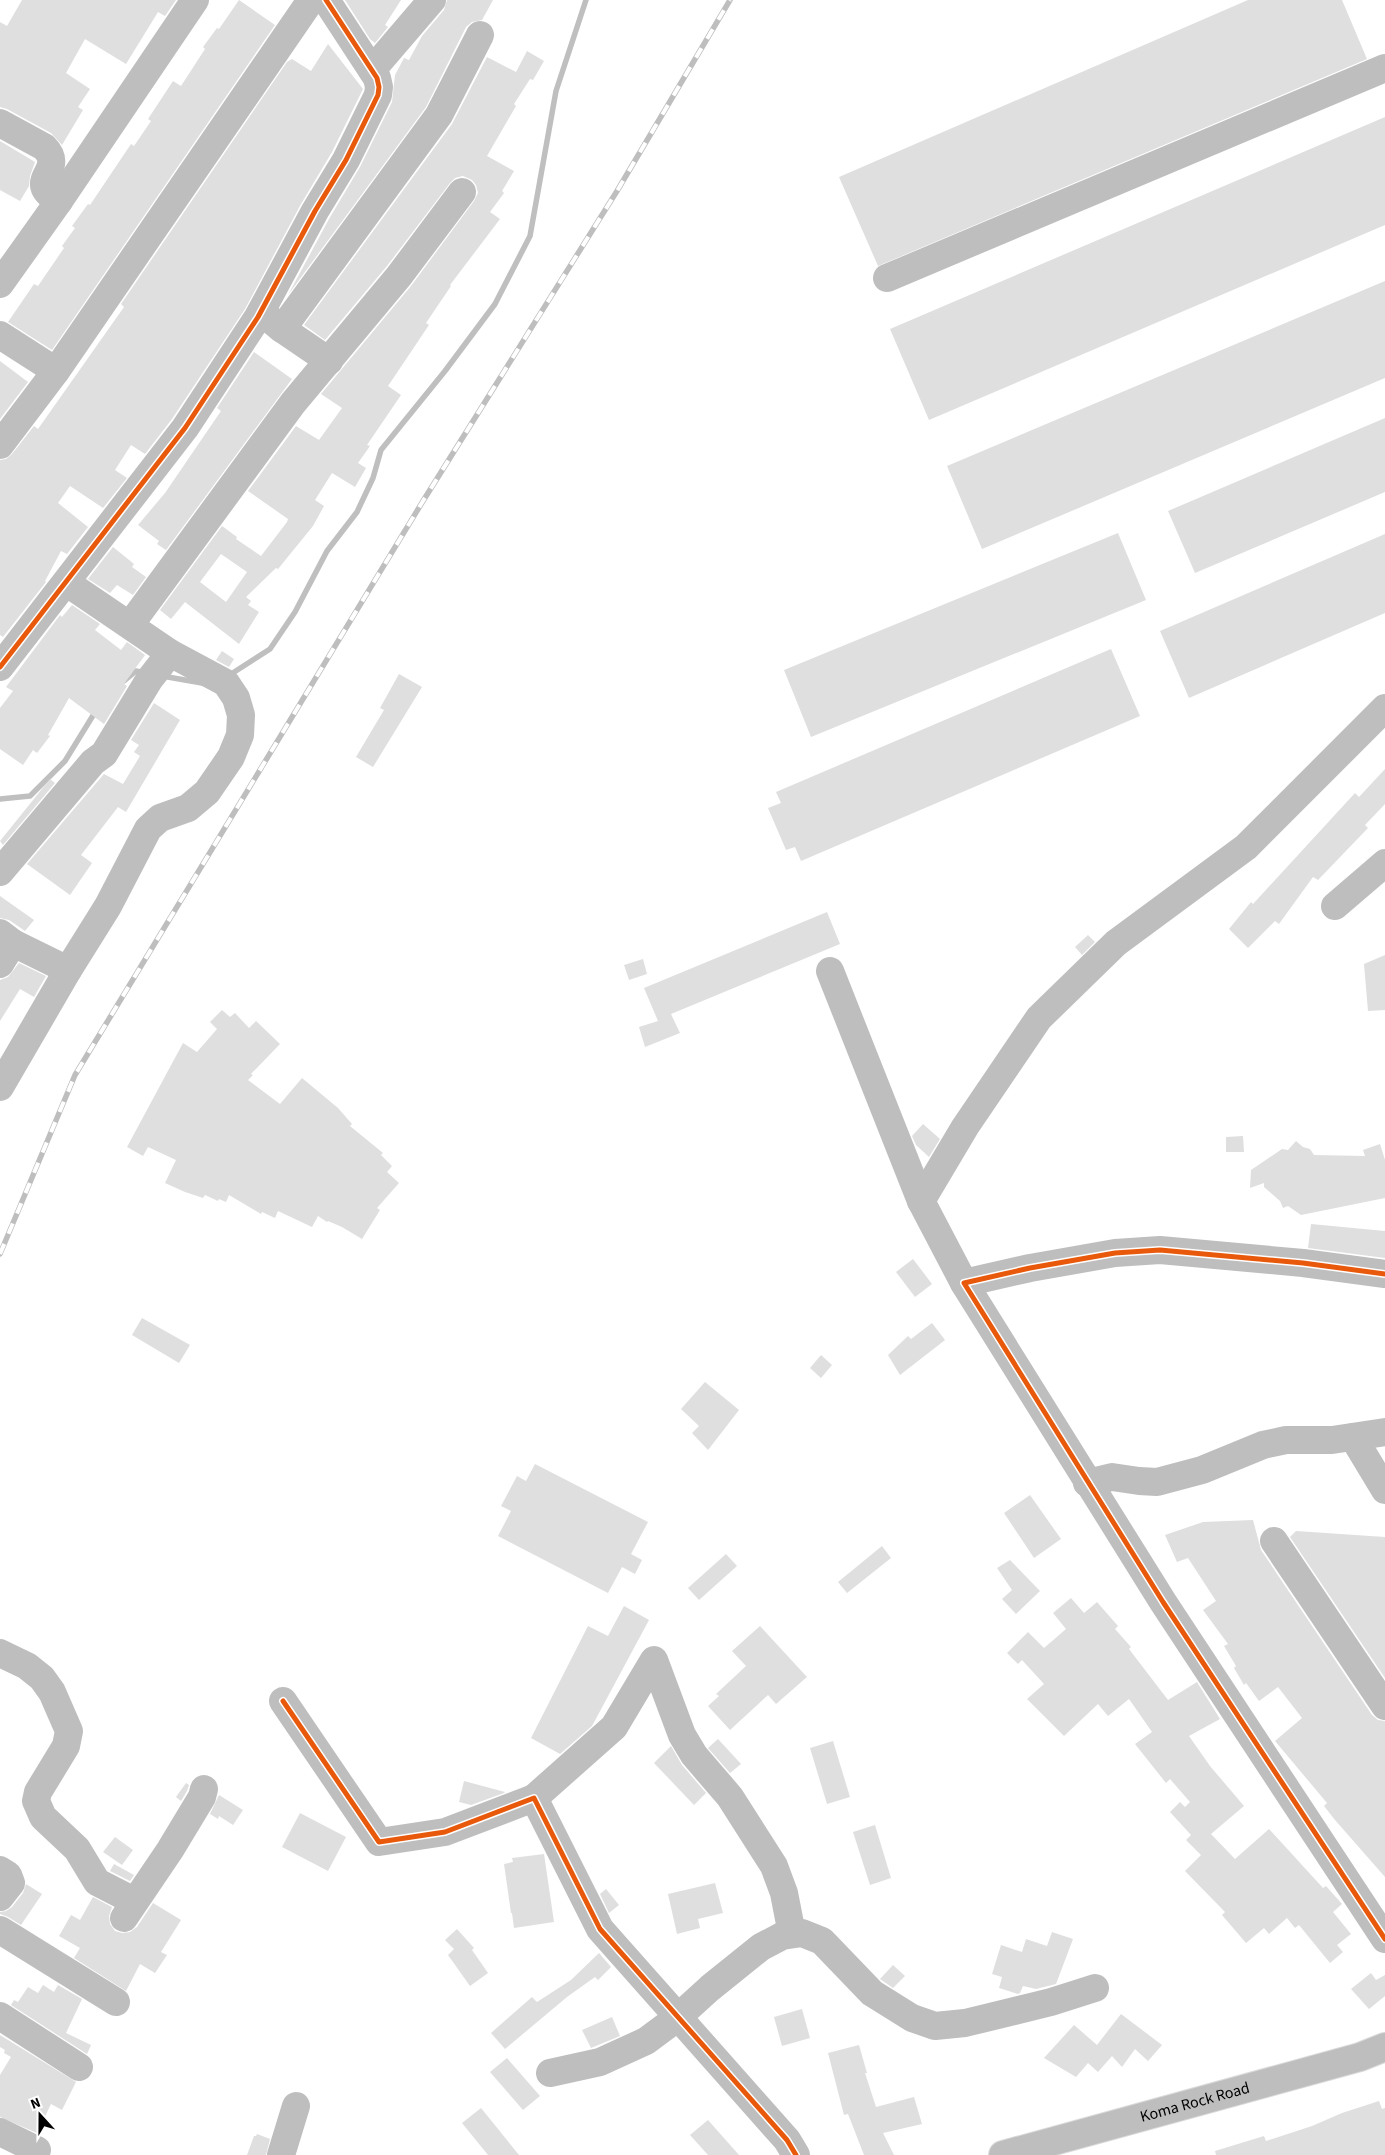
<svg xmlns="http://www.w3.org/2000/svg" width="1385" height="2155" viewBox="0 0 1385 2155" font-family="'Source Sans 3',sans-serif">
<rect width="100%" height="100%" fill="#fff"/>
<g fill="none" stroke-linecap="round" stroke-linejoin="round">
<g stroke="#bfbfbf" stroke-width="5.5">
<path d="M162 676 202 683"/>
<path d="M228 676 270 649 295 612 327 551 357 512 373 478 381 450 445 371 495 304 530 236 556 91 586 0"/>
<path d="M124 681 136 671 146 673"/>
<path d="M0 799 30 796 65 761 97 709"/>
</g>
</g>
<g fill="#dfdfdf" fill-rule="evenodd">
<path d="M22 0H176L165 16 158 12 126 64 85 39 66 73 90 89 78 107 83 110 62 145 51 133 7 109 0 107V22L7 26Z"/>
<path d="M239 0 275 25 52 350 8 322 34 284 38 286 64 248 62 246 75 228 72 226 88 204 90 205 131 144 134 146 151 121 148 119 173 81 181 86 205 49 203 47 217 28 219 29Z"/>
<path d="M345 0H401L385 25 388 27 375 43 370 39Z"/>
<path d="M447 0H493L482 20 472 22 466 27 426 107 288 295 329 219 360 167 392 102 395 75 404 58 409 60 422 36 444 10Z"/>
<path d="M1248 0H1342L1367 59 878 266 839 177Z"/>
<path d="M328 44 363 89 332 152 301 204 245 309 172 419 145 454 131 445 115 470 127 478 103 508 70 486 58 503 88 527 67 554 61 551 45 581 46 582 3 637 0 635V460L6 459 12 454 34 426 38 429 124 307 121 304 287 62 292 59 311 71Z"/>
<path d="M527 51 544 61 533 80 530 79 514 104 516 106 487 156 514 171 502 191 504 193 490 212 500 219 450 285 451 286 426 323 429 325 388 386 401 395 367 445 370 446 358 463 366 468 355 487 332 473 315 500 324 506 313 526 278 569 276 568 246 597 251 601 248 605 259 612 239 644 185 602 171 619 160 610 222 526 237 537 236 539 261 556 287 522 288 519 248 491 296 426 319 440 342 408 321 394 411 286 474 201 478 193 476 185 472 180 463 176 455 178 450 183 387 266 325 340 304 325 452 124 487 57 516 72ZM221 554 247 572 226 602 200 582Z"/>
<path d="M1385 117V225L929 420 890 329Z"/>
<path d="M0 141 35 162 30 176 29 186 20 201 0 190Z"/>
<path d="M1385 281V378L982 549 947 466Z"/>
<path d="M254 352 292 379 166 550 157 544 159 541 138 525 165 493 221 411 217 408Z"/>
<path d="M0 361 28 382 0 419Z"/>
<path d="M1385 418V492L1195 573 1168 511Z"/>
<path d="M1118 533 1146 600 811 737 784 670Z"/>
<path d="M1385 534V613L1189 698 1160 631Z"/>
<path d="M113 547 134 564 132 567 146 577 133 595 117 585 110 593 88 579Z"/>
<path d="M72 605 100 624 95 630 121 650 127 642 145 655 124 684 127 686 104 724 69 698 48 735 50 736 37 753 33 750 23 765 0 749V708L13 691 6 687 60 615 62 617Z"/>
<path d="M1111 649 1140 716 801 861 795 847 786 850 768 808 781 803 776 792Z"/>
<path d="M222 651 234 659 229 667 216 660Z"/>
<path d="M399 674 422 687 373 767 356 757 384 710 380 708Z"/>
<path d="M154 703 180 720 126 812 118 807 81 855 92 863 70 895 27 864 104 774 123 784 140 756 134 752 139 745 131 740Z"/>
<path d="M1385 769V804L1365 825 1368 828 1318 880 1313 877 1279 924 1275 921 1248 948 1229 929 1251 902 1253 904 1355 793 1359 797Z"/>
<path d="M50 779 55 783 3 845 0 841Z"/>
<path d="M0 896 34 920 25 931 9 920 0 918Z"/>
<path d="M827 912 840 944 671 1014 680 1033 645 1047 639 1027 658 1021 644 988Z"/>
<path d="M1088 935 1095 942 1082 955 1075 947Z"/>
<path d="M1385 955V1010L1368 1011 1364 964Z"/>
<path d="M643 959 647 974 629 980 624 965Z"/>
<path d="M19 963 46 976 34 997 20 989 0 1021V980L8 977Z"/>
<path d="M222 1010 230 1017 235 1013 249 1028 256 1021 280 1044 251 1074 253 1075 248 1080 280 1104 302 1078 338 1108 352 1124 350 1126 383 1153 381 1155 392 1166 387 1172 399 1183 377 1208 380 1210 362 1239 342 1227 328 1221 327 1222 318 1216 312 1227 278 1211 275 1218 262 1212 261 1214 229 1195 226 1202 219 1199 218 1201 205 1195 203 1198 185 1192 165 1183 176 1160 148 1147 143 1156 127 1147 183 1043 197 1052 217 1029 210 1022Z"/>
<path d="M923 1124 940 1139 929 1157 916 1145 912 1136Z"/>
<path d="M1243 1136 1244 1152H1226V1137Z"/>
<path d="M1296 1141 1303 1147 1310 1149 1314 1155 1365 1156 1363 1150 1380 1144 1385 1160V1198L1301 1215 1288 1206 1283 1208 1280 1201 1264 1187V1183L1250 1188 1251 1170 1282 1149 1288 1150Z"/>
<path d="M1311 1224 1385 1231V1258L1308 1248Z"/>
<path d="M913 1259 932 1284 915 1297 896 1272Z"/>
<path d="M142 1318 190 1345 179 1363 132 1335Z"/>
<path d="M932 1323 945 1340 900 1375 888 1355 908 1336 911 1339Z"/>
<path d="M821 1355 832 1365 821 1378 810 1368Z"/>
<path d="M705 1382 739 1410 708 1450 692 1433 699 1426 681 1409Z"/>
<path d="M535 1464 648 1522 631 1554 642 1560 635 1574 622 1567 608 1593 498 1536 511 1511 501 1506 517 1476 526 1481Z"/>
<path d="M1030 1495 1061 1539 1034 1558 1004 1513Z"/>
<path d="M1253 1520 1261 1550 1372 1715 1378 1720 1385 1721V1877L1335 1820 1324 1806 1327 1803 1275 1741 1302 1718 1278 1687 1259 1701 1246 1683 1244 1685 1234 1668 1236 1666 1224 1646 1228 1644 1203 1610 1216 1601 1188 1558 1177 1562 1165 1535 1203 1522Z"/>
<path d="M1296 1531 1385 1537V1678L1290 1537Z"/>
<path d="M882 1546 891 1558 847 1593 838 1582Z"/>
<path d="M726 1554 737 1566 699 1600 688 1588Z"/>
<path d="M1010 1560 1040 1591 1016 1614 1002 1599 1012 1590 997 1568Z"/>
<path d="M1071 1598 1084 1613 1097 1602 1118 1626 1115 1629 1131 1647 1129 1649 1168 1700 1197 1682 1220 1719 1189 1736 1210 1766 1244 1806 1211 1834 1235 1859 1269 1829 1323 1888 1326 1886 1342 1904 1333 1912 1351 1934 1337 1945 1343 1952 1330 1963 1299 1925 1295 1928 1287 1918 1269 1934 1264 1928 1246 1943 1222 1915 1225 1912 1185 1871 1201 1855 1186 1840 1191 1835 1170 1812 1180 1802 1185 1807 1190 1802 1170 1779 1166 1783 1135 1744 1152 1732 1129 1699 1108 1716 1098 1704 1064 1736 1027 1699 1044 1684 1022 1660 1018 1664 1007 1653 1028 1632 1044 1648 1066 1629 1053 1613Z"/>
<path d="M624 1606 649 1620 592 1726 560 1754 531 1738 588 1626 608 1636Z"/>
<path d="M760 1626 807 1677 776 1704 768 1695 730 1730 708 1706 719 1696 716 1694 746 1666 732 1651Z"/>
<path d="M718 1739 741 1764 730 1773 708 1748Z"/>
<path d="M833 1741 850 1797 827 1804 810 1748Z"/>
<path d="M671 1746 682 1765 706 1793 694 1805 654 1763Z"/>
<path d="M464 1781 505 1792 504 1793 471 1805 459 1802Z"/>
<path d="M186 1783 189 1785 187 1791 181 1801 176 1797Z"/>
<path d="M219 1795 243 1810 233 1825 219 1816 218 1819 210 1814Z"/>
<path d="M300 1813 346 1837 328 1871 282 1847Z"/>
<path d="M875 1825 891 1878 870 1885 853 1832Z"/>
<path d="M115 1837 133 1850 122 1865 103 1852Z"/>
<path d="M544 1854 554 1922 514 1928 512 1913H511L504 1864 513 1862 512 1858Z"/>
<path d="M114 1864 134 1875 130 1881 110 1871Z"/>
<path d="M715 1883 723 1913 698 1919 700 1928 677 1934 668 1894Z"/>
<path d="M26 1884 42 1894 21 1925 8 1917 0 1914V1912L6 1911 12 1907 23 1893Z"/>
<path d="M606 1889 619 1905 609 1913 600 1894Z"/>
<path d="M93 1897 112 1907 109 1916 110 1924 115 1931 122 1933 130 1932 137 1927 153 1903 181 1920 161 1952 167 1955 155 1973 140 1964 126 1991 74 1958 80 1948 59 1936 71 1915 80 1920Z"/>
<path d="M457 1929 474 1948 472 1950 488 1973 470 1986 448 1955 454 1949 445 1940Z"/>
<path d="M1052 1932 1073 1939 1056 1984 1036 1989 1023 1986 1020 1993 1018 1994 999 1988 1002 1977 992 1974 1001 1945 1022 1952 1026 1939 1047 1946Z"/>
<path d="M599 1953 611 1967 598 1980 595 1977 567 1997 505 2049 491 2033 532 1997 537 2002 571 1980Z"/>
<path d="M893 1965 905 1976 893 1988 880 1979Z"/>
<path d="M1371 1973 1376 1980 1385 1975V1996L1369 2009 1351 1989Z"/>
<path d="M43 1985 54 1992 58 1985 82 1999 66 2033 91 2045 87 2054 11 2005 14 2000 18 2002 28 1987 38 1993Z"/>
<path d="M802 2009 810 2038 782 2046 774 2017Z"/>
<path d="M1121 2014 1162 2045 1148 2061 1135 2049 1122 2067 1112 2056 1098 2072 1088 2063 1076 2077 1044 2058 1074 2025 1097 2045Z"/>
<path d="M612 2017 620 2036 591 2048 582 2030Z"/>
<path d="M0 2035 76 2082 62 2110 51 2104 37 2133 0 2117V2075L11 2057 4 2053 5 2050 0 2047Z"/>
<path d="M859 2045 867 2073H865L876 2107 914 2097 922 2124 883 2133 894 2155H864L848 2114 844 2115 828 2053Z"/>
<path d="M507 2058 540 2096 523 2110 490 2072Z"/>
<path d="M1379 2101 1382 2109 1385 2108V2155H1216L1215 2151 1264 2136 1266 2141 1312 2126 1342 2113Z"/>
<path d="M481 2108 519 2155H488L462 2123Z"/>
<path d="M708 2120 739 2155H708L690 2135Z"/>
<path d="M257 2134 270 2139 266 2155H247L254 2136H256Z"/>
</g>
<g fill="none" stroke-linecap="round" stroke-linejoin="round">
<defs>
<g id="major">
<path id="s1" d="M1003 2155 1360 2057 1385 2047"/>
</g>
</defs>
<use href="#major" stroke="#dbdbdb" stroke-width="30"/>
<g stroke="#bebebe" stroke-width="28">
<path d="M372 70 432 0"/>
<path d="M0 123 44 147C68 171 22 180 59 201"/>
<path d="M887 278 1385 68"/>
<path d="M0 284 59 201 195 0"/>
<path d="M261 312 282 329 439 115 480 35"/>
<path d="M282 329 329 361"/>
<path d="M0 335 56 371"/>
<path d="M0 445 56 371 311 0"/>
<path d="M130 625 293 403 399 276 462 192"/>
<path d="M0 667 185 428 258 317 315 211 346 160 378 95 379 87 377 78 326 0"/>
<path d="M0 872 93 762 104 754 149 680 170 653"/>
<path d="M1335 906 1385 863"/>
<path d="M0 933 13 943 0 964"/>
<path d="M13 943 68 970"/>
<path d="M830 971 921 1201 964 1283 1163 1602 1385 1939"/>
<path d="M0 1087 68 970 108 906 148 829 160 818 188 808 207 792 231 757 240 735 241 715 236 698 226 683 170 653 67 583"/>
<path d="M921 1201 965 1127 1039 1018 1116 943 1246 847 1385 708"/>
<path d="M964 1283 1030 1268 1115 1253 1160 1250 1303 1263 1385 1274"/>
<path d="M1353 1437 1385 1490"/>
<path d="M1087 1483 1112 1477 1139 1481 1157 1482 1202 1470 1263 1445 1286 1440H1332L1385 1432"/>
<path d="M1274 1541 1385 1706"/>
<path d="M0 1653 27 1666 42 1678 52 1692 69 1731 66 1746 38 1792 36 1801 43 1817 77 1849 97 1882 134 1901"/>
<path d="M283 1701 379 1842 445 1832 534 1798 600 1929 787 2140 796 2155"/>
<path d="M534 1798 614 1727 654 1660 682 1735 694 1755 730 1797 774 1866 784 1893 792 1934"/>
<path d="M0 1870 8 1875 11 1883 0 1897"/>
<path d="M124 1918 170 1850 202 1797 204 1789"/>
<path d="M0 1930 116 2002"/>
<path d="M0 2016 79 2067"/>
<path d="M550 2073 600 2062 646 2041 677 2018 710 1988 761 1947 782 1936 802 1933 822 1941 872 1993 912 2018 935 2026 965 2023 1051 2002 1095 1988"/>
<path d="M0 2132 37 2150"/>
<path d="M281 2155 296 2106"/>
</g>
<use href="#major" stroke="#bebebe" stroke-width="28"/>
<defs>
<path id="rail" d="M0 1254 75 1075 423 501 617 191 730 0"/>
</defs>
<use href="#rail" stroke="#bebebe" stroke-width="5.5"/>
<use href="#rail" stroke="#fff" stroke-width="4" stroke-dasharray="11" stroke-linecap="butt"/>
<defs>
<g id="cycleway">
<path d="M0 667 185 428 258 317 315 211 346 160 378 95 379 87 377 78 326 0"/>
<path d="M1385 1274 1303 1263 1160 1250 1115 1253 1030 1268 964 1283 1163 1602 1385 1939"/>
<path d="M283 1701 379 1842 445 1832 534 1798 600 1929 787 2140 796 2155"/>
</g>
</defs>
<use href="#cycleway" stroke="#fff" stroke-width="8"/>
<use href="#cycleway" stroke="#e8590c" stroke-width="5"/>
</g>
<g text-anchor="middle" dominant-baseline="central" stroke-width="4" stroke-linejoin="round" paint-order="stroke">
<g font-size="16" fill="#000" stroke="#fff">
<text stroke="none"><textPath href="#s1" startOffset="199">Koma Rock Road</textPath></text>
</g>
</g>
<g transform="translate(40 2115) rotate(339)" stroke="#ffffff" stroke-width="4" paint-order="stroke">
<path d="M0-4L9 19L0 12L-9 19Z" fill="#000000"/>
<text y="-8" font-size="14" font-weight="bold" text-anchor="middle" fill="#000000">N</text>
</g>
</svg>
